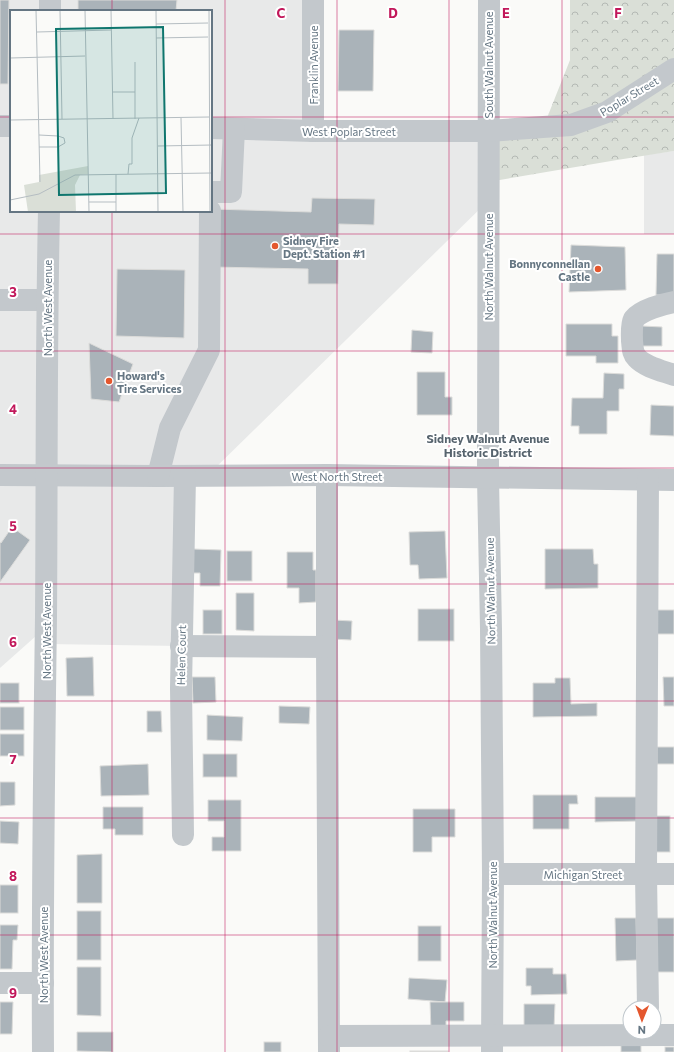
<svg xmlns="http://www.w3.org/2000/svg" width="674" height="1052" viewBox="0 0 674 1052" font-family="Commissioner,sans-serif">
<defs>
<pattern id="forest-crowns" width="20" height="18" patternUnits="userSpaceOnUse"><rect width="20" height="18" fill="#dadfd7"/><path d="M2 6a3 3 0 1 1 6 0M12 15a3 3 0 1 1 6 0" fill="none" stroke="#b4b9b4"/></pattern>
</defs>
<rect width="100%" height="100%" fill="#fafaf8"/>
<g fill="#e8e9e9" fill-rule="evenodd">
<path d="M0 0H313V131H488V201L208 475 185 476 181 646 46 644 45 628 0 668ZM11 11H211V211H11Z"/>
<path d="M674 151V234H644V155Z"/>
</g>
<path fill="url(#forest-crowns)" d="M570 0H674V151L617 160 488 182V131L543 128 570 60Z"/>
<g fill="#aab3b9" stroke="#dcdcda">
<path d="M0 0H9L8 84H0Z"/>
<path d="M78 0H177L176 11H78Z"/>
<path d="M339 30H374L373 91H338Z"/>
<path d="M312 198 375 199 374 225 339 224 338 284H308V269L212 267 213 209 311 212Z"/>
<path d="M571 245 625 247 626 290 569 292Z"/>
<path d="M657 254H674V295H656Z"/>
<path d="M117 269 185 270 184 338 116 336Z"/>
<path d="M566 324H612V336H618V363H596V356H566Z"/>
<path d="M642 326 662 327V346H641Z"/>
<path d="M412 330 433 332 432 353 411 352Z"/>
<path d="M89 343 133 364 119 402 91 399Z"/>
<path d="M417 372H445V397H452V415H417Z"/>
<path d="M604 373 624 374V389H619V411H607V434H579V426H571L572 398H603Z"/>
<path d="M651 405 674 406V436L650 435Z"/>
<path d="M12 527 30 540 0 582V542L1 543Z"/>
<path d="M445 531 447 578 419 579 418 565H410L409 532Z"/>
<path d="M193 549 221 550 220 586H200V573H192Z"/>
<path d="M545 549H593L594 564H598V588L545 589Z"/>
<rect x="227" y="551" width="25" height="30"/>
<path d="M287 552H313V570H316V602L299 603V588H287Z"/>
<path d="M236 593H254V631L236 630Z"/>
<rect x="418" y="609" width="36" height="32"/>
<rect x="203" y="610" width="19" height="24"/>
<path d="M657 610H674V634H656Z"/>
<path d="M333 620 352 621 351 640 332 639Z"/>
<path d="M93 657 94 696H67L66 658Z"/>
<path d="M192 677H215L216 702 193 703Z"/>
<path d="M663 677H674V706H664Z"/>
<path d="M555 678H570L571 704 597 703V716L533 717V683H555Z"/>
<rect x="0" y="683" width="19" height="20"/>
<path d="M279 706 310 707 309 724 279 723Z"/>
<rect x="0" y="707" width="24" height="23"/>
<path d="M147 711H161L162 732H147Z"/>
<path d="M207 715 243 717 242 741 207 740Z"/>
<rect x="0" y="734" width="24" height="22"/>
<rect x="657" y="747" width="17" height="17"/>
<rect x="203" y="754" width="34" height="23"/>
<path d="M148 764 149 795 101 796 100 766Z"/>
<path d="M0 782H15V805L0 806Z"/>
<path d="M533 795H577L578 804H569V829H533Z"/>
<path d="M595 797H639V821L595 822Z"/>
<path d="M208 800H241V851H212V837H224V821H208Z"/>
<path d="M103 807H143V835H115V829H103Z"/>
<path d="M413 809H455V837H432V852H413Z"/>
<rect x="653" y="816" width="17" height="36"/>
<path d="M0 821 19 822 18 844 0 843Z"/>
<path d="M102 854V903H77V855Z"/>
<rect x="0" y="885" width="18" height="28"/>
<rect x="77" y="911" width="24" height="49"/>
<path d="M615 918H636L637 960 616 961Z"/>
<path d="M656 918H674V972H655Z"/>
<path d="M0 925H18L17 940H13L12 969H0Z"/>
<rect x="418" y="926" width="23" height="35"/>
<path d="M77 967H101V1016L77 1015Z"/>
<path d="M526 968H553V974H566L567 994 531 995V986H526Z"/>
<path d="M409 978 447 980 445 1002 408 999Z"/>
<path d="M0 1002H13L12 1034H0Z"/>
<path d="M430 1002H464V1021H446V1031H431Z"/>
<path d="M524 1004H555L554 1029H524Z"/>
<path d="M77 1032H113V1052L77 1051Z"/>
<rect x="264" y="1042" width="17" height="10"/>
<rect x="621" y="1043" width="20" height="9"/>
<rect x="665" y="1047" width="9" height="5"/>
<rect x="410" y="1051" width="38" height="1"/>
</g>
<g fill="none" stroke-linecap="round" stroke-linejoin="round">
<g stroke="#c3c8cc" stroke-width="22">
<path d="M50 0V11"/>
<path d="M489 0 488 478 491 629 493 874 492 1052"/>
<path d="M0 126H11"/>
<path d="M211 128 313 131H488L571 125 607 112 674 69"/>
<path d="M313 131V0"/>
<path d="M211 192H231L234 129"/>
<path d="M0 300H47"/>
<path d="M674 302C663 304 641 310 634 319 631 325 632 334 632 341 633 348 632 353 637 358 645 367 663 371 674 375"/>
<path d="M0 475 158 476 327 475 674 480"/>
<path d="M327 475V647L329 1052"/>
<path d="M158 476 170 428 209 350 210 211"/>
<path d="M648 480 646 874 648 1008"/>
<path d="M181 646 327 647"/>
<path d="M183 835 181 688 185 476"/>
<path d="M493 874H674"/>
<path d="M0 983H43"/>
<path d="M329 1036 674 1035"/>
<path d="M43 1052C42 907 44 762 46 617 47 481 46 346 49 211"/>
</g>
</g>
<path fill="none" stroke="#c2185b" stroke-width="1" stroke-opacity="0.55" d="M112 0V11M225 0V1052M337 0V1052M449 0V1052M562 0V1052M0 117H11M211 117H674M112 211V1052M0 234H674M0 351H674M0 468H674M0 584H674M0 701H674M0 818H674M0 935H674"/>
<g fill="#e4572e" stroke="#fff" stroke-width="1.5">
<circle cx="275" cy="246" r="4"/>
<circle cx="598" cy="269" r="4"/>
<circle cx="109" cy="381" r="4"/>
</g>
<g text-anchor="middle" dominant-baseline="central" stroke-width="4" stroke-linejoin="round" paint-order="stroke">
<g font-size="11" fill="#657683" stroke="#fff">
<text transform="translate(313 65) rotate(-90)">Franklin Avenue</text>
<text transform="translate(488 65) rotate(-90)">South Walnut Avenue</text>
<text transform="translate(629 96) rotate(-31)">Poplar Street</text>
<text x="349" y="131">West Poplar Street</text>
<text transform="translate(488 267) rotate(-90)">North Walnut Avenue</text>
<text transform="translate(47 308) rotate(-90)">North West Avenue</text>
<text x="337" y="476">West North Street</text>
<text transform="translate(490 591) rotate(-91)">North Walnut Avenue</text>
<text transform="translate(46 631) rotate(-90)">North West Avenue</text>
<text transform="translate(181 655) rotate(-89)">Helen Court</text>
<text x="583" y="874">Michigan Street</text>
<text transform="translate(492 915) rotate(-90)">North Walnut Avenue</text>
<text transform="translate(43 955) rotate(-90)">North West Avenue</text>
</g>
<g font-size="11" font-weight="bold" fill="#657683" stroke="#fff" text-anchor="start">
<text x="283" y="240">Sidney Fire<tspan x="283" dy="13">Dept. Station #1</tspan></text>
<text x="590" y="263" text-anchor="end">Bonnyconnellan<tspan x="590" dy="13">Castle</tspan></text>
<text x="117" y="375">Howard's<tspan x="117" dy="13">Tire Services</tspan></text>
</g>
<g font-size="12" font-weight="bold" fill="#57646e" stroke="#fff">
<text x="488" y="438">Sidney Walnut Avenue<tspan x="488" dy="14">Historic District</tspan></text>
</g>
</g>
<g transform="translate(10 10)">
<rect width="202" height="202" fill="#fafaf8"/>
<path d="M78 156V164L70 165 65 175 66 202H18L14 175 29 172V165Z" fill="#dadfd7"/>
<path fill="none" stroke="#b5bdc2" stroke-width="1" d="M26 0 30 172M50 0 52 109M75 0 79 202M101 0 103 109M146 0 148 202M199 0 200 202M146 14 198 13M27 22 101 20M146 28 198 27M0 48 75 46M125 52V109M102 82H125M171 108 173 202M0 110 199 107M148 136 202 135M29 137H48L55 133 54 128 48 126 29 125M106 164V202M118 164 119 154H122V128L129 108M0 190 29 184 65 165 201 163M79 192H106"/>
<path fill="#0f766e" fill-opacity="0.15" stroke="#0f766e" stroke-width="2" d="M153 17 156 183 49 185 46 19Z"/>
<rect width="202" height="202" fill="none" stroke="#657683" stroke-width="2"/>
</g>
<g font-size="13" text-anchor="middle" font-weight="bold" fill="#c2185b" stroke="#fff" stroke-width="4" stroke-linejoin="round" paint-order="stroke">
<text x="281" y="18">C</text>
<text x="393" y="18">D</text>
<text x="506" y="18">E</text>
<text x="618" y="18">F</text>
<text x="13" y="297">3</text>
<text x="13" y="414">4</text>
<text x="13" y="531">5</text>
<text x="13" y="647">6</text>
<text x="13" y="764">7</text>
<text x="13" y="881">8</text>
<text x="13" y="998">9</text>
</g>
<g transform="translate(642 1020) rotate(181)"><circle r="19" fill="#ffffff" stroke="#c1c8cd"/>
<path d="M0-3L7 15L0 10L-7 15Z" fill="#e4572e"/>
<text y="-6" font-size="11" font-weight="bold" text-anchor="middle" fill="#657683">N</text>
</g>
</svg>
